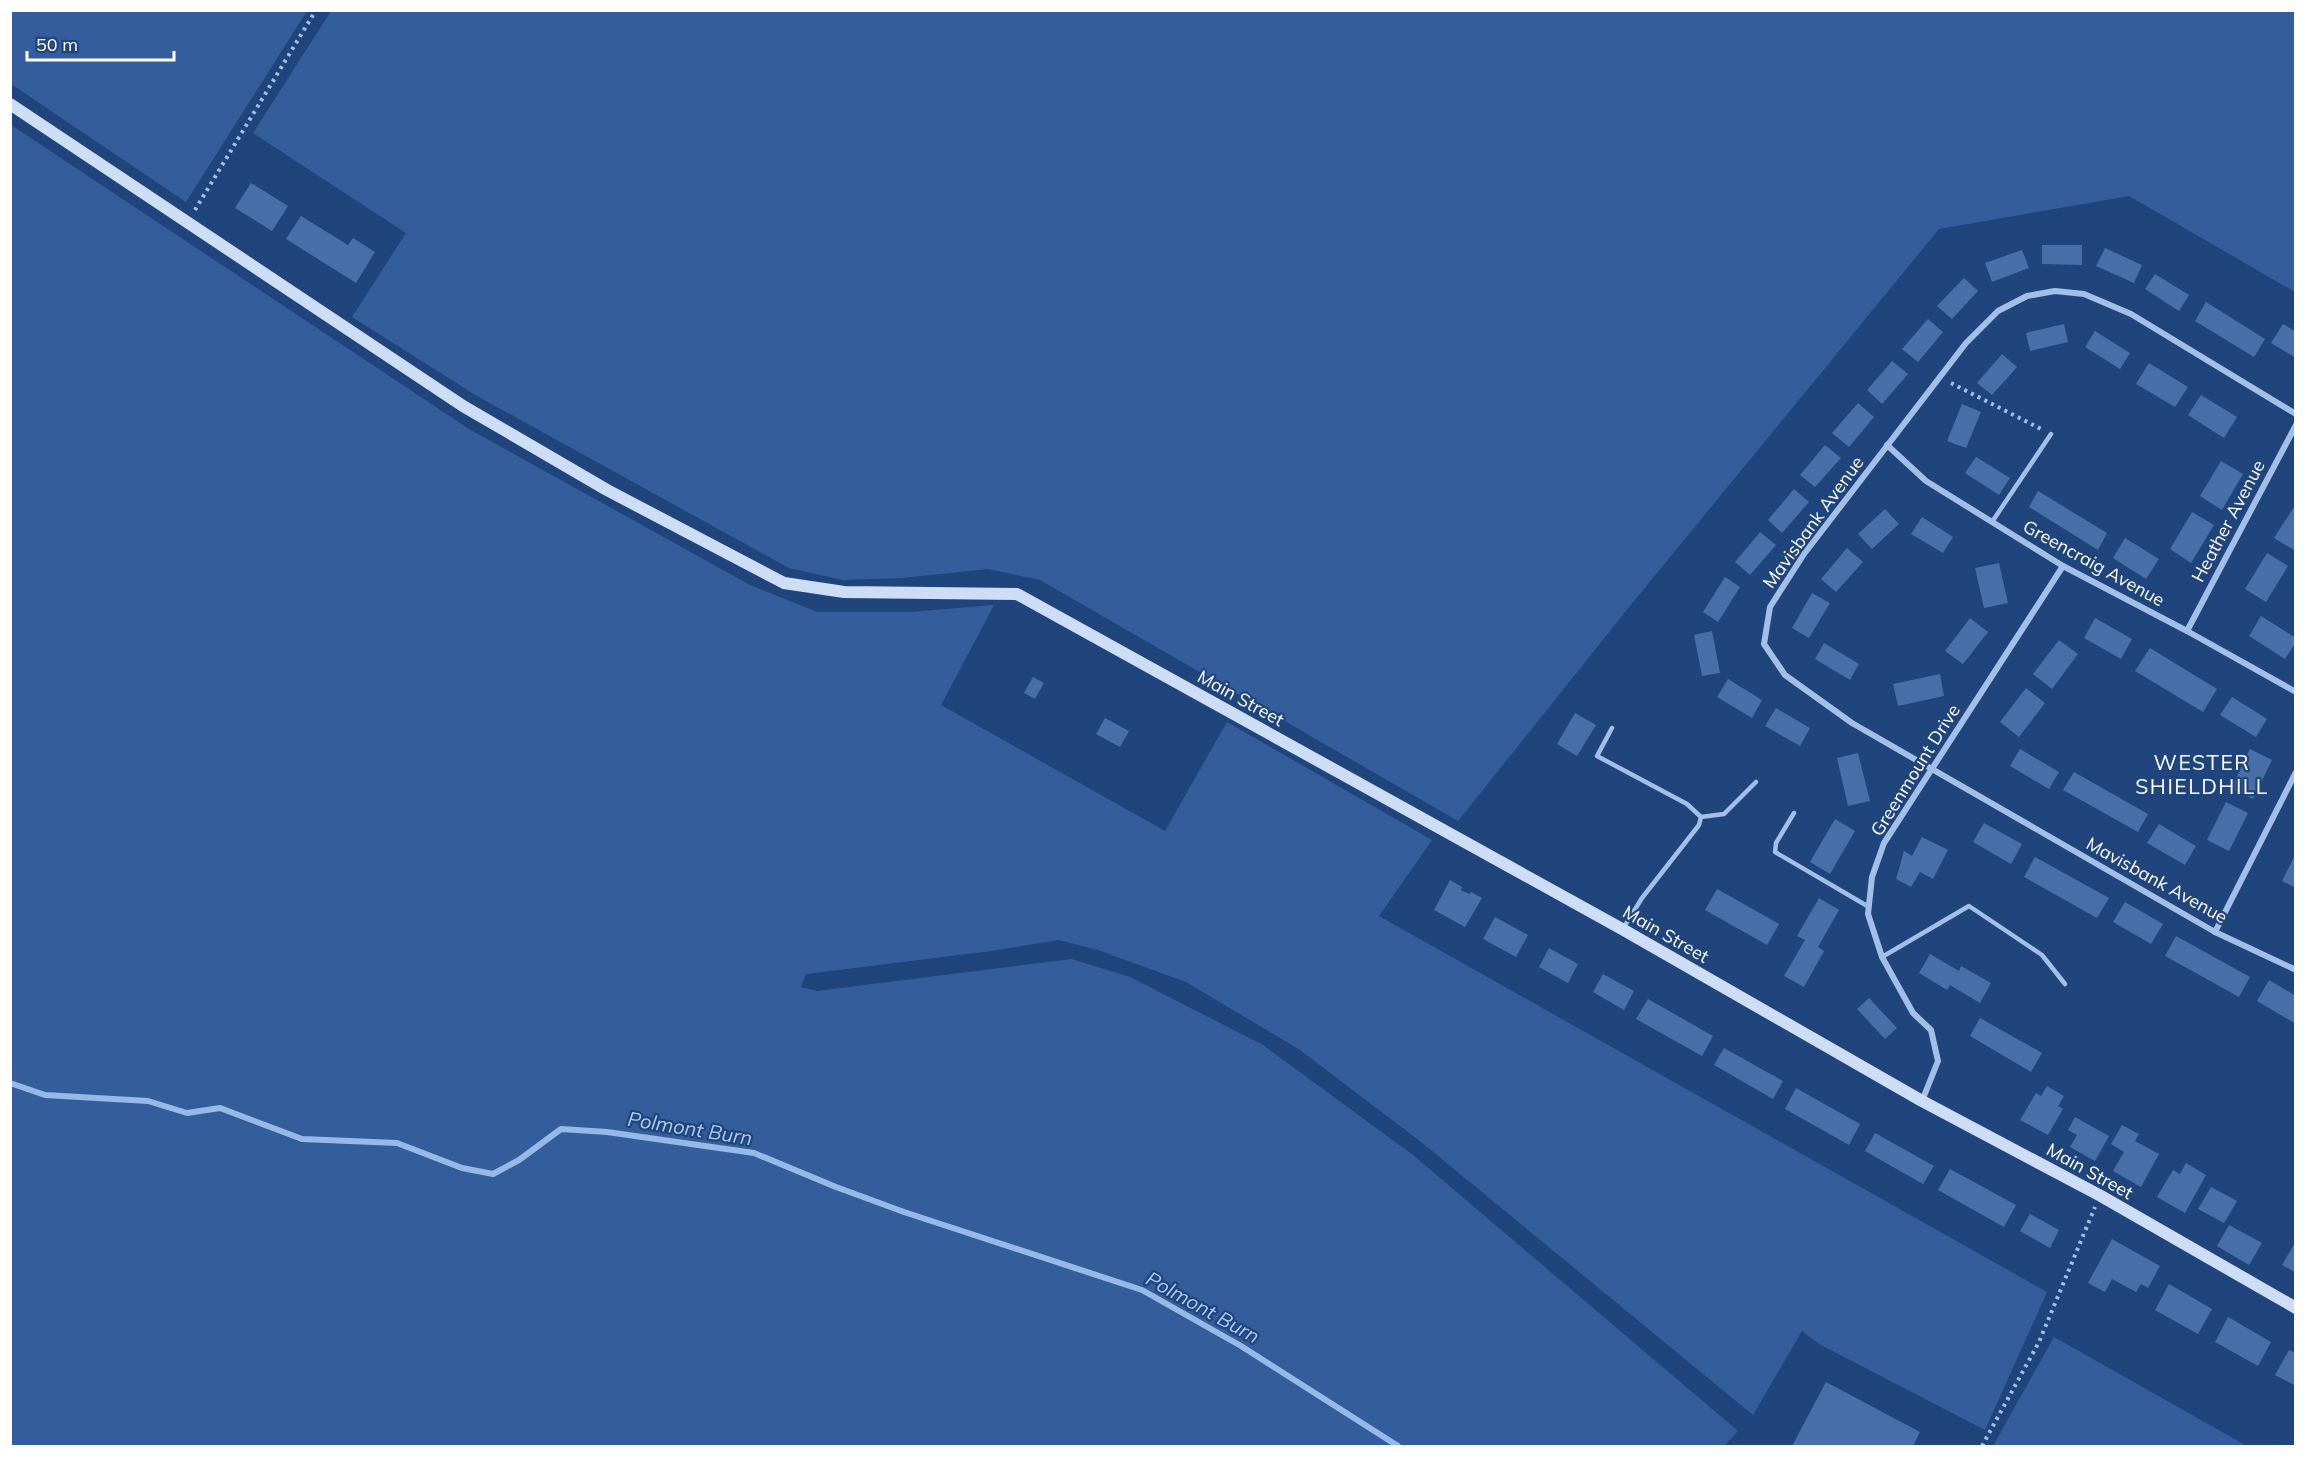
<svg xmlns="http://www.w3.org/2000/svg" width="2306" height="1457" viewBox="0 0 2306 1457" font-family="Mulish,sans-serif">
<rect width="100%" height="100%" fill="#20457d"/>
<g fill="#335e9b">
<path d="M10 11 11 10 307 11 186 202 11 84Z"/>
<path d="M331 11H2295V292L2129 196 1939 229 1625 612 1458 821 1040 580 988 569 902 578 843 580 789 568 477 396 352 317 406 233 253 133Z"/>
<path d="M11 125 469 429 750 585 817 612H910L994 605 941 705 1165 831 1227 722 1432 840 1379 916 2047 1292 1985 1430 1819 1344 1802 1331 1753 1415 1421 1142 1300 1050 1186 982 1098 950 1059 940 991 951 806 974 801 987 817 991 1071 959 1130 977 1263 1045 1413 1155 1738 1431 1724 1446H11Z"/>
<path d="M2054 1337 2247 1446H1993Z"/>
</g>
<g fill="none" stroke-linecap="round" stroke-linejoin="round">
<path stroke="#97b9e8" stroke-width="6" d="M10 1083 45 1095 148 1101 187 1113 220 1108 302 1139 397 1143 462 1168 493 1174 519 1160 561 1129 607 1132 754 1153 836 1187 904 1212 1142 1290 1241 1346 1398 1446"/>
</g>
<g fill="#486fa7">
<path d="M251 183 288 206 272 231 235 208Z"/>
<path d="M301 216 348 245 353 238 375 252 356 283 286 239Z"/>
<path d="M2042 245H2082V265L2042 264Z"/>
<path d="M2105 248 2142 265 2134 283 2096 266Z"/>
<path d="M2022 250 2029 268 1992 282 1985 263Z"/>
<path d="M2155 274 2189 295 2179 311 2145 289Z"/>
<path d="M1964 278 1978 291 1952 319 1937 306Z"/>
<path d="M2206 302 2265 339 2254 357 2195 321Z"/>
<path d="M1928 319 1943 332 1918 362 1902 349Z"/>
<path d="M2064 324 2068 342 2030 351 2026 333Z"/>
<path d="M2283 324 2296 332V358L2271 343Z"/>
<path d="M2095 331 2130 353 2120 369 2085 347Z"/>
<path d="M2002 354 2017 367 1992 395 1977 383Z"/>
<path d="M1892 361 1908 374 1882 404 1867 390Z"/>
<path d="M2149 363 2188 387 2175 407 2136 384Z"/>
<path d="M2201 395 2237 417 2224 438 2188 415Z"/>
<path d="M1858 403 1874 417 1849 447 1832 433Z"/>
<path d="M1962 404 1981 412 1966 448 1947 441Z"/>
<path d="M1825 445 1841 458 1815 487 1800 475Z"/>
<path d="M1976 457 2010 478 1999 495 1965 473Z"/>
<path d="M2221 461 2243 474 2222 510 2200 496Z"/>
<path d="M1794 489 1809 502 1782 533 1768 520Z"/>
<path d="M2038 491 2107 533 2098 550 2029 507Z"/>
<path d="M2296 504V548L2294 550 2274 538Z"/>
<path d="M1885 509 1899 524 1872 549 1858 534Z"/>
<path d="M2192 512 2214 525 2191 563 2170 549Z"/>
<path d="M1922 517 1953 537 1943 553 1911 534Z"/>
<path d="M1760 532 1776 545 1750 575 1735 562Z"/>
<path d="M2125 538 2159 559 2146 579 2113 558Z"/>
<path d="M1847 548 1863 562 1836 592 1821 579Z"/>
<path d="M2267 553 2288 566 2266 602 2245 589Z"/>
<path d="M1999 563 2008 603 1984 608 1975 568Z"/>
<path d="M1725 577 1740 587 1718 622 1703 612Z"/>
<path d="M1812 593 1830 603 1809 638 1792 628Z"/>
<path d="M2261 616 2296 638V642L2285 659 2249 636Z"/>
<path d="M1970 618 1988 632 1963 664 1945 651Z"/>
<path d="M2095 618 2132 639 2121 659 2084 638Z"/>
<path d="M1712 631 1720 673 1702 676 1694 635Z"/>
<path d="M2059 640 2078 654 2052 689 2033 674Z"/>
<path d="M1824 643 1859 664 1850 680 1815 659Z"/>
<path d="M2150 648 2217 689 2203 712 2135 671Z"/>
<path d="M1940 674 1944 696 1898 706 1893 684Z"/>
<path d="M1033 677 1044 683 1035 699 1024 693Z"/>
<path d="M1728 679 1762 700 1752 718 1717 697Z"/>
<path d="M2026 688 2045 703 2019 737 2000 722Z"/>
<path d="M2232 697 2267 719 2256 737 2220 715Z"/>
<path d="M1776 708 1810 728 1800 746 1765 726Z"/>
<path d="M1575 713 1596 725 1577 756 1557 744Z"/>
<path d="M1105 718 1129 731 1120 747 1096 734Z"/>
<path d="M2020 749 2059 772 2049 789 2010 766Z"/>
<path d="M2250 749 2272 760 2253 799 2231 789Z"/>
<path d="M1858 753 1870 801 1848 806 1837 758Z"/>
<path d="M2074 772 2148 814 2138 832 2063 790Z"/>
<path d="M2226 802 2248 813 2229 851 2207 840Z"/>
<path d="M1835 819 1855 831 1830 874 1810 862Z"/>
<path d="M1984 823 2022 844 2011 864 1973 842Z"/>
<path d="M2159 824 2196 846 2185 865 2147 843Z"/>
<path d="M1922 837 1948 850 1933 879 1920 872 1911 887 1896 879 1904 851 1912 856Z"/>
<path d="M2296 853V888L2282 881Z"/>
<path d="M2035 857 2109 898 2097 918 2024 877Z"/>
<path d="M1450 880 1462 887 1461 890 1469 894 1471 892 1482 898 1465 927 1434 910Z"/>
<path d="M1717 889 1779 924 1767 945 1705 910Z"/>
<path d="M1819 898 1839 910 1818 947 1824 951 1804 987 1784 976 1805 940 1797 936Z"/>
<path d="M2125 902 2163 924 2151 944 2113 922Z"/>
<path d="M1495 917 1528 935 1516 957 1483 939Z"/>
<path d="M2176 936 2250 977 2239 997 2165 956Z"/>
<path d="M1549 948 1578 964 1568 983 1539 967Z"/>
<path d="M1930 954 1959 971 1961 966 1991 983 1980 1003 1950 985 1947 990 1919 973Z"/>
<path d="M1603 974 1634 991 1624 1010 1593 992Z"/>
<path d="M2269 980 2296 996V1024L2257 1001Z"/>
<path d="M1869 998 1897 1028 1885 1039 1857 1009Z"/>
<path d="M1648 999 1713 1036 1702 1056 1636 1019Z"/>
<path d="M1980 1018 2042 1053 2031 1072 1970 1036Z"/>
<path d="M1724 1048 1783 1081 1773 1099 1714 1065Z"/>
<path d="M2047 1086 2064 1096 2058 1106 2063 1109 2048 1135 2020 1120 2036 1093 2041 1096Z"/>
<path d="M1796 1088 1860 1124 1849 1145 1785 1109Z"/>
<path d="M2075 1117 2109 1136 2095 1161 2070 1147 2077 1135 2068 1130Z"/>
<path d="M2122 1125 2139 1134 2135 1141 2159 1154 2141 1187 2113 1171 2124 1152 2111 1144Z"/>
<path d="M1875 1133 1934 1166 1923 1184 1865 1151Z"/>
<path d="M2186 1163 2206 1175 2185 1213 2157 1197 2173 1170 2180 1174Z"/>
<path d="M1950 1169 2016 1205 2004 1227 1938 1190Z"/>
<path d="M2211 1187 2237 1201 2224 1223 2198 1209Z"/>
<path d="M2030 1214 2059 1230 2050 1248 2020 1231Z"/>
<path d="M2229 1225 2262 1243 2249 1265 2217 1246Z"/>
<path d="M2112 1239 2160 1266 2148 1288 2141 1284 2136 1292 2112 1279 2105 1292 2088 1283Z"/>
<path d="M2296 1241V1273L2282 1265Z"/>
<path d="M2169 1284 2212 1309 2198 1334 2155 1310Z"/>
<path d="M2228 1317 2271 1342 2258 1366 2215 1342Z"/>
<path d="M2289 1350 2296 1353V1386L2275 1375Z"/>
<path d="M1826 1382 1920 1432 1913 1446H1792Z"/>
</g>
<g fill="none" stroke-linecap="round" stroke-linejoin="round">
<g stroke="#a3bfe7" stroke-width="4" stroke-dasharray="3 4.5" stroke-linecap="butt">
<path d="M195 210 316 10"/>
<path d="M1951 383 2043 430"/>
<path d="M1982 1446 2039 1342 2095 1207"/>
</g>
<g stroke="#a3bfe7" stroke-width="4.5">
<path d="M1992 522 2051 434"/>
<path d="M1612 728 1597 756 1687 804 1701 817 1699 825 1642 898 1624 927"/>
<path d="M1794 813 1776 843 1775 852 1869 907"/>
<path d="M1701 817 1724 814 1756 782"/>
<path d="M1882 957 1969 906 2042 955 2065 984"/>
</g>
<g stroke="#a3bfe7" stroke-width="6">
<path d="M2296 414 2131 314 2084 294 2055 291 2027 296 1998 311 1966 343 1804 554 1770 607 1764 644 1785 675 1852 723 2215 932 2296 970"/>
<path d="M1887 445 1926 481 2063 566 2187 631 2296 692"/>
<path d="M2187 631 2296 425"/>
<path d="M2215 932 2296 772"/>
<path d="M1922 1101 1938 1061 1931 1030 1913 1013 1882 957 1868 914 1872 877 1884 843 2063 566"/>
</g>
<path stroke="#cdddf6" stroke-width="12" d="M10 104 463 406 607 490 784 583 844 592 1017 594 1622 929 1922 1101 2101 1196 2296 1308"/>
</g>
<g text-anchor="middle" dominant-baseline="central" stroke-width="4.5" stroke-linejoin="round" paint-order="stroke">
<g font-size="18" fill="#fff" stroke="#20457d">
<text transform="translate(2228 521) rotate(-62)">Heather Avenue</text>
<text transform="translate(1813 522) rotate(-54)">Mavisbank Avenue</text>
<text transform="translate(2094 563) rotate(29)">Greencraig Avenue</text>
<text transform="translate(1241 698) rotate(29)">Main Street</text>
<text transform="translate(1915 770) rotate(-58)">Greenmount Drive</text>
<text transform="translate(2157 880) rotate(29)">Mavisbank Avenue</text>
<text transform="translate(1666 934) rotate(30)">Main Street</text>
<text transform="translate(2090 1171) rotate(29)">Main Street</text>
</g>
<g font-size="20" font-style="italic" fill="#aec9ef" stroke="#20457d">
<text transform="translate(690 1128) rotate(9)">Polmont Burn</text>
<text transform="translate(1203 1307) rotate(29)">Polmont Burn</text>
</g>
<g font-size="21" letter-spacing="1.5" fill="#fff" stroke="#20457d">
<text x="2202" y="762">WESTER<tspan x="2202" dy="24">SHIELDHILL</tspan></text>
</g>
</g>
<rect width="2306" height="1457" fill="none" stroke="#ffffff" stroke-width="24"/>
<path d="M27 51v9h147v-9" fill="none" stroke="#ffffff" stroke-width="3"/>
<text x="36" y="51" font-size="18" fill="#ffffff" stroke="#20457d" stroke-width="4.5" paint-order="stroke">50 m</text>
</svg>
